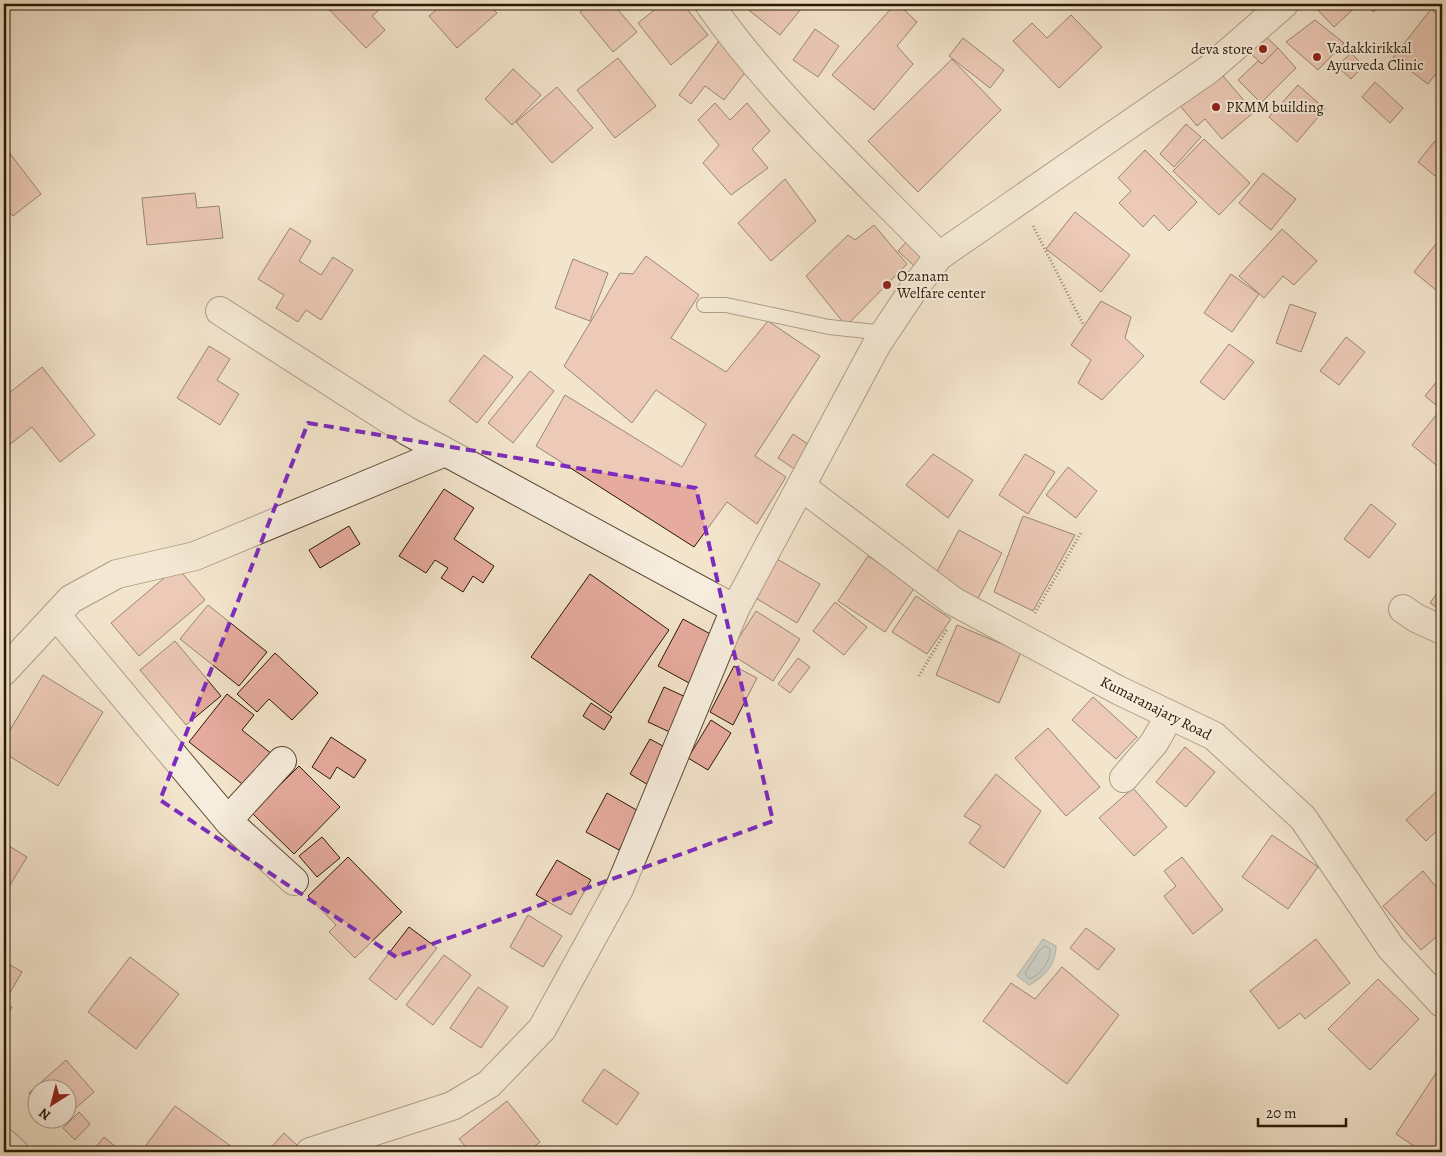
<svg xmlns="http://www.w3.org/2000/svg" width="1446" height="1156" viewBox="0 0 1446 1156" font-family="Alegreya,serif">
<rect width="100%" height="100%" fill="#f3e4cc"/>
<filter id="stains"><feTurbulence type="fractalNoise" baseFrequency=".004" numOctaves="4"/><feColorMatrix values="0 0 0 0 .2 0 0 0 0 .09 0 0 0 0 .02 0 0 0 .5 -.17"/></filter>
<radialGradient id="worn" r=".72"><stop offset=".6" stop-color="#630" stop-opacity="0"/><stop offset="1" stop-color="#630" stop-opacity=".3"/></radialGradient>
<path fill="#a2bbc3" stroke="#727a76" d="M1043 939 1056 946C1056 964 1045 977 1029 985L1017 976Z"/>
<g fill="none" stroke-linecap="round" stroke-linejoin="round">
<path stroke="#666a62" stroke-width="1" d="M1046 946 1050 949C1051 961 1040 976 1029 979L1025 973 1039 951Z"/>
</g>
<g fill="#e6ab9e" stroke="#291902">
<path d="M324 4H386L372 16 385 30 366 48Z"/>
<path d="M443 4H492L490 6 497 13 457 48 429 16Z"/>
<path d="M590 4H613L637 32 613 52 580 12Z"/>
<path d="M662 4H683L708 35 671 65 638 23Z"/>
<path d="M741 4H805L780 35Z"/>
<path d="M895 4H898L917 22 897 46 913 64 874 110 832 75Z"/>
<path d="M1314 4H1359L1334 27 1313 5Z"/>
<path d="M1367 4H1383L1373 12Z"/>
<path d="M1431 9 1442 18V66L1428 84 1393 58Z"/>
<path d="M1071 15 1102 47 1059 88 1013 41 1032 23 1047 38Z"/>
<path d="M1315 20 1344 43 1318 70 1286 42Z"/>
<path d="M815 29 839 46 818 77 793 60Z"/>
<path d="M1264 35 1278 48 1262 64 1248 51Z"/>
<path d="M721 38 753 62 724 100 705 86 691 104 679 95Z"/>
<path d="M963 38 1004 70 990 88 949 56Z"/>
<path d="M1278 48 1296 68 1261 103 1238 80 1258 61 1262 64Z"/>
<path d="M1351 53 1364 66 1351 79 1337 66Z"/>
<path d="M618 58 656 106 615 138 577 90Z"/>
<path d="M952 59 1001 110 918 192 868 141Z"/>
<path d="M513 69 541 95 512 125 485 99Z"/>
<path d="M1217 69 1254 112 1222 139 1205 119 1197 126 1177 102Z"/>
<path d="M1375 82 1403 108 1390 123 1362 97Z"/>
<path d="M1298 85 1325 109 1297 142 1269 117Z"/>
<path d="M557 87 593 128 552 163 516 122Z"/>
<path d="M715 103 730 120 747 103 770 131 752 149 768 168 731 195 703 163 719 145 698 120Z"/>
<path d="M1186 124 1201 137 1174 167 1160 154Z"/>
<path d="M1204 139 1250 183 1219 215 1173 171Z"/>
<path d="M1435 141 1442 147V178L1440 180 1418 162Z"/>
<path d="M1145 150 1197 202 1169 231 1154 215 1143 227 1119 203 1131 191 1118 178Z"/>
<path d="M8 151 41 194 13 216 4 206V154Z"/>
<path d="M1263 173 1296 199 1271 230 1239 203Z"/>
<path d="M785 179 816 221 771 261 738 223Z"/>
<path d="M195 193 197 208 219 206 223 238 147 245 142 198Z"/>
<path d="M1075 212 1130 255 1101 292 1046 249Z"/>
<path d="M874 225 907 264 846 326 806 276 848 235 855 240Z"/>
<path d="M290 228 311 241 299 261 321 275 333 257 353 270 321 320 306 310 298 322 276 308 284 295 258 279Z"/>
<path d="M1282 229 1317 261 1294 285 1283 276 1264 298 1239 276Z"/>
<path d="M1442 236V295L1414 272Z"/>
<path d="M909 239 933 261 922 273 898 251Z"/>
<path d="M646 256 699 295 671 338 726 372 768 321 820 356 755 456 786 477 757 524 727 502 694 547 536 446 565 395 682 467 706 424 656 390 632 423 564 366 620 273 633 274Z"/>
<path d="M573 259 608 273 590 321 555 308Z"/>
<path d="M1231 274 1259 294 1232 332 1204 313Z"/>
<path d="M1101 301 1131 317 1125 338 1144 356 1102 400 1078 383 1091 360 1071 345Z"/>
<path d="M1290 304 1316 313 1301 352 1276 343Z"/>
<path d="M1346 337 1365 352 1339 385 1320 371Z"/>
<path d="M1229 344 1254 362 1224 400 1200 382Z"/>
<path d="M209 346 230 359 217 380 239 394 220 425 177 398Z"/>
<path d="M484 355 513 377 477 423 449 401Z"/>
<path d="M42 367 95 435 60 462 32 427 4 449V397Z"/>
<path d="M530 371 554 391 513 443 488 423Z"/>
<path d="M1442 375V470L1412 445 1441 409 1425 396Z"/>
<path d="M793 434 815 449 799 472 778 458Z"/>
<path d="M933 454 973 480 948 518 906 485Z"/>
<path d="M1025 454 1055 472 1028 514 999 495Z"/>
<path d="M1068 467 1097 491 1076 518 1046 495Z"/>
<path d="M444 489 474 508 454 539 494 566 483 583 473 576 463 592 441 578 448 568 435 560 426 573 399 556Z"/>
<path d="M1371 504 1396 524 1369 558 1344 539Z"/>
<path d="M1023 516 1075 535 1033 611 994 592Z"/>
<path d="M349 526 360 544 320 568 309 550Z"/>
<path d="M959 530 1002 553 976 602 933 579Z"/>
<path d="M868 556 915 587 885 632 838 601Z"/>
<path d="M777 559 820 584 797 623 754 597Z"/>
<path d="M177 567 205 600 139 656 111 623Z"/>
<path d="M590 574 669 630 611 713 531 657Z"/>
<path d="M1442 586V611L1430 603Z"/>
<path d="M916 596 951 619 927 654 892 632Z"/>
<path d="M835 602 867 627 844 655 813 631Z"/>
<path d="M208 605 267 652 239 686 180 639Z"/>
<path d="M756 611 800 639 773 681 729 653Z"/>
<path d="M683 619 714 636 689 683 658 666Z"/>
<path d="M957 625 1021 652 999 703 936 675Z"/>
<path d="M175 641 221 696 186 725 140 670Z"/>
<path d="M275 653 318 693 292 720 269 699 257 712 237 694Z"/>
<path d="M798 658 810 667 790 693 778 684Z"/>
<path d="M734 666 757 678 733 725 710 712Z"/>
<path d="M43 675 103 712 58 786 4 753V740Z"/>
<path d="M664 687 690 699 674 734 648 722Z"/>
<path d="M227 694 254 715 242 730 272 754 246 787 189 742Z"/>
<path d="M1093 697 1137 737 1116 759 1072 720Z"/>
<path d="M591 703 612 717 604 730 583 716Z"/>
<path d="M711 720 731 733 708 770 688 758Z"/>
<path d="M1048 728 1100 787 1066 816 1015 758Z"/>
<path d="M331 737 366 760 354 778 337 767 330 779 312 767Z"/>
<path d="M650 739 670 750 650 786 630 774Z"/>
<path d="M1185 747 1215 772 1186 807 1156 782Z"/>
<path d="M299 766 340 807 294 854 252 813Z"/>
<path d="M996 774 1041 811 1004 868 969 843 981 826 964 816Z"/>
<path d="M1133 788 1167 827 1134 856 1099 818Z"/>
<path d="M1437 791 1442 796V826L1426 841 1406 820Z"/>
<path d="M607 793 640 812 619 850 586 832Z"/>
<path d="M1272 835 1318 867 1288 909 1242 877Z"/>
<path d="M322 837 340 858 317 877 299 856Z"/>
<path d="M4 843 27 857 4 895Z"/>
<path d="M348 857 402 912 355 958 329 932 336 925 308 896Z"/>
<path d="M1182 857 1223 910 1193 934 1164 896 1176 886 1164 871Z"/>
<path d="M557 860 591 880 571 915 536 895Z"/>
<path d="M1423 871 1442 894V932L1421 950 1383 906Z"/>
<path d="M528 915 562 936 543 967 510 947Z"/>
<path d="M409 927 437 948 396 1000 369 979Z"/>
<path d="M1086 928 1115 949 1098 970 1070 948Z"/>
<path d="M1316 939 1350 983 1305 1019 1300 1013 1279 1029 1250 991Z"/>
<path d="M444 955 471 975 433 1025 406 1005Z"/>
<path d="M130 957 179 994 136 1049 88 1012Z"/>
<path d="M4 961 22 972 4 1003Z"/>
<path d="M1062 967 1119 1015 1067 1084 983 1021 1011 983 1035 999Z"/>
<path d="M1378 979 1419 1019 1370 1070 1328 1029Z"/>
<path d="M478 987 508 1007 481 1048 450 1028Z"/>
<path d="M4 1003 12 1007 4 1021Z"/>
<path d="M66 1060 94 1092 68 1115V1088H38V1103L29 1093Z"/>
<path d="M1442 1064V1152H1423L1396 1134Z"/>
<path d="M604 1069 639 1093 617 1125 582 1101Z"/>
<path d="M507 1101 540 1142 527 1152H470L459 1139Z"/>
<path d="M175 1106 239 1152H141Z"/>
<path d="M79 1112 90 1124 75 1140 63 1128Z"/>
<path d="M284 1133 300 1148 296 1152H269L268 1151Z"/>
<path d="M104 1137 122 1152H92Z"/>
</g>
<g fill="none" stroke-linecap="round" stroke-linejoin="round">
<defs>
<path id="service" d="M704 305H726L829 327 885 333"/>
<g id="minor">
<path d="M709 4C774 97 861 175 939 256"/>
<path d="M220 311 407 431 735 609"/>
<path d="M802 487 953 601 1118 690 1214 736 1303 818 1391 948 1442 1003"/>
<path d="M1403 609 1416 618 1442 630"/>
<path d="M56 615 230 823 294 881"/>
<path d="M4 671 71 599 117 574 195 556 445 452"/>
<path d="M1124 778 1154 743 1170 715"/>
<path d="M228 820 282 761"/>
<path d="M4 1143 14 1152"/>
</g>
<path id="tertiary" d="M310 1152 452 1106 489 1084 542 1029 619 889 735 609 877 344 913 290 939 256 1208 70 1284 4"/>
</defs>
<use href="#service" stroke="#5c4c34" stroke-width="16"/>
<use href="#minor" stroke="#5c4c34" stroke-width="30"/>
<use href="#tertiary" stroke="#5c4c34" stroke-width="30"/>
<g stroke="#291902" stroke-width="3" stroke-dasharray="1 2.5" stroke-linecap="butt">
<path d="M1033 226 1084 326"/>
<path d="M1035 613 1082 531"/>
<path d="M919 676 947 629"/>
</g>
<use href="#service" stroke="#f7edde" stroke-width="14"/>
<use href="#minor" stroke="#f7edde" stroke-width="28"/>
<use href="#tertiary" stroke="#f7edde" stroke-width="28"/>
</g>
<path d="M0 0H1446V1156H0ZM308 423 696 488 773 821 396 957 160 800Z" fill="#f3e4cc" fill-opacity=".55" fill-rule="evenodd"/>
<path fill="none" stroke="#7b2cbf" stroke-width="4" stroke-dasharray="10 6" stroke-linejoin="round" d="M308 423 696 488 773 821 396 957 160 800Z"/>
<g fill="#8f2418" stroke="#f7edde" stroke-width="2">
<circle cx="1263" cy="49" r="5"/>
<circle cx="1317" cy="57" r="5"/>
<circle cx="1216" cy="107" r="5"/>
<circle cx="887" cy="285" r="5"/>
</g>
<g text-anchor="middle" dominant-baseline="central" stroke-width="4" stroke-linejoin="round" paint-order="stroke">
<g font-size="15" fill="#291902" stroke="#f7edde" text-anchor="start">
<text x="1327" y="48">Vadakkirikkal<tspan x="1327" dy="17">Ayurveda Clinic</tspan></text>
<text x="1253" y="49" text-anchor="end">deva store</text>
<text x="1226" y="107">PKMM building</text>
<text x="897" y="276">Ozanam<tspan x="897" dy="17">Welfare center</tspan></text>
</g>
<g font-size="15" fill="#291902" stroke="#f7edde">
<text transform="translate(1156 708) rotate(27)">Kumaranajary Road</text>
</g>
</g>
<rect width="1446" height="1156" fill="none" stroke="#f3e4cc" stroke-width="20"/>
<rect x="5" y="5" width="1436" height="1146" fill="none" stroke="#291902" stroke-width="2.5"/>
<rect x="10" y="10" width="1426" height="1136" fill="none" stroke="#291902"/>
<g transform="translate(52 1104) rotate(216)"><circle r="24" fill="#f7edde" stroke="#a59886"/>
<path d="M0-4L9 19L0 12L-9 19Z" fill="#8f2418"/>
<text y="-8" font-size="14" font-weight="bold" text-anchor="middle" fill="#291902">N</text>
</g>
<path d="M1258 1118v8h88v-8" fill="none" stroke="#291902" stroke-width="2.5"/>
<text x="1266" y="1118" font-size="15" fill="#291902" stroke="#f7edde" stroke-width="4" paint-order="stroke">20 m</text>
<rect width="100%" height="100%" filter="url(#stains)"/>
<rect width="100%" height="100%" fill="url(#worn)"/>
</svg>
